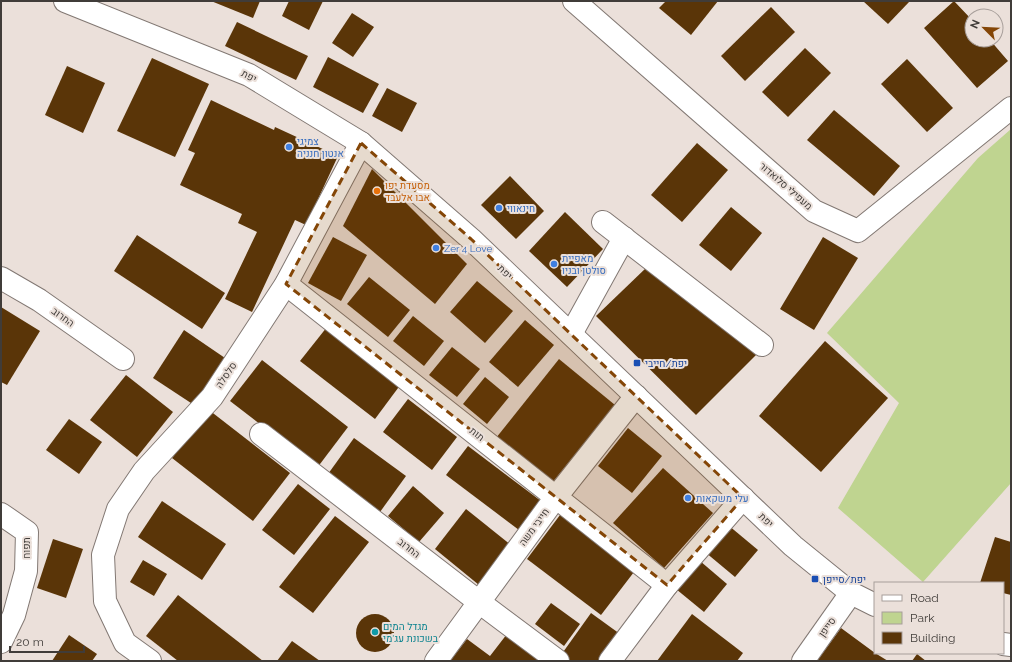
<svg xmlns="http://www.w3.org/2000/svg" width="1012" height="662" viewBox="0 0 1012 662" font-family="Raleway,Heebo,sans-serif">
<rect width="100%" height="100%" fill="#ebe0da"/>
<path fill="#bfd490" d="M1011 129V483L923 582 838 508 899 403 827 333 978 158Z"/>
<g fill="#5a3508">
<path d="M211 1H260L253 18Z"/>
<path d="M289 1H323L309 30 282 16Z"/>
<path d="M666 1H718L691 35 659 8Z"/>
<path d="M863 1H910L888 24Z"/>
<path d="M954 1 972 20V40H990L1008 61 977 88 924 28Z"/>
<path d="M771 7 795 32 745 81 721 56Z"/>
<path d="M352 13 374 27 353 57 332 43Z"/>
<path d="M237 22 308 56 296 80 225 46Z"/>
<path d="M805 48 831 73 788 117 762 92Z"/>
<path d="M328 57 379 84 363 113 313 87Z"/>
<path d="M152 58 209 84 175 157 117 131Z"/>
<path d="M907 59 953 108 927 132 881 84Z"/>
<path d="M67 66 105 83 83 133 45 115Z"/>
<path d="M387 88 417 103 402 132 372 116Z"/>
<path d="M211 100 274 130 275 127 338 156 306 225 295 220 252 312 225 299 257 232 238 223 242 214 180 185 195 153 188 150Z"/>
<path d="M834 110 900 166 874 196 807 140Z"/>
<path d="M697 143 728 170 682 222 651 195Z"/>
<path d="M372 169 467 264 435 304 343 226Z"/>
<path d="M510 176 544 211 516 239 481 205Z"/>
<path d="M731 207 762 233 731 271 699 245Z"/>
<path d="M565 212 603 249 567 287 529 251Z"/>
<path d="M137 235 225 293 202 329 114 271Z"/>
<path d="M333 237 367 255 341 301 308 283Z"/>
<path d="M823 237 858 258 814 330 780 309Z"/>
<path d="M647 267 756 355 696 415 596 316Z"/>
<path d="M369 277 410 310 388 337 347 304Z"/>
<path d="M477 281 513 311 485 343 450 312Z"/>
<path d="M1 307 40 331 7 385 1 382Z"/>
<path d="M413 316 444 341 424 366 393 341Z"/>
<path d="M525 320 554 345 518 387 489 362Z"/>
<path d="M327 327 401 384 375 419 300 361Z"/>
<path d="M184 330 225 358 194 405 153 378Z"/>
<path d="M825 341 888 398 821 472 759 416Z"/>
<path d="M452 347 480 369 457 397 429 375Z"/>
<path d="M559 359 615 405 552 483 496 438Z"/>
<path d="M262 360 348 427 317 468 230 401Z"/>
<path d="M126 375 173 412 137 457 90 420Z"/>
<path d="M485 377 509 397 487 424 463 404Z"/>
<path d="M408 399 457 437 432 470 383 432Z"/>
<path d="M209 410 290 473 253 521 172 458Z"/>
<path d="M69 419 102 442 79 474 46 450Z"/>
<path d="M628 428 662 456 632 493 598 466Z"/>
<path d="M354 438 406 476 380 512 328 474Z"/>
<path d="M468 446 541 501 519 530 446 475Z"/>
<path d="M663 468 713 513 664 568 613 523Z"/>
<path d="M298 484 330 509 294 555 262 530Z"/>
<path d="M413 486 444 513 419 542 388 516Z"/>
<path d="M162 501 226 544 202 580 138 537Z"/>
<path d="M466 509 511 545 479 585 435 549Z"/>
<path d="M560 515 634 572 601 615 527 559Z"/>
<path d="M335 516 369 542 313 613 279 587Z"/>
<path d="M728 525 758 550 735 577 705 552Z"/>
<path d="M995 537 1011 542V595L1003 593V583H980Z"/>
<path d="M53 539 83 549 66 598 37 588Z"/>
<path d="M143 560 167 574 154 596 130 582Z"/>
<path d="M700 561 727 584 704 612 676 589Z"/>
<path d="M178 595 263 661H178L146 636Z"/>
<path d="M551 603 580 624 564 646 535 624Z"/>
<path d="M591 613 620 634 601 661H570L561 655Z"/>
<path d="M692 614 743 653 737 661H657Z"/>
<circle cx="375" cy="633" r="19"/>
<path d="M841 628 875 653 888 661H817Z"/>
<path d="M507 634 543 661H450L467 639 490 656Z"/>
<path d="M69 635 97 654 92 661H52Z"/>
<path d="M292 641 320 661H277Z"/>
<path d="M917 654 926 661H912Z"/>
</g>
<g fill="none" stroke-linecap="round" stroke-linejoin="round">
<defs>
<g id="minor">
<path d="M65 1 249 75 361 143 471 239 793 546 851 593 875 605"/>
<path d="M574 1 814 211 858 231 1011 108"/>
<path d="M603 222 762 345"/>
<path d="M1 278 39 300 123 359"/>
<path d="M286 284 667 585"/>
<path d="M571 334 624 238"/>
<path d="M261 434 479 602 558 661"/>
<path d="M1 514 27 532 26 571 14 615 1 642"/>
<path d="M1003 644 1011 645"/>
<path d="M150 661 125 643 105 601 103 555 118 509 144 471 212 397 286 284 361 143"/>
<path d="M436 661 556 497 636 396"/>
<path d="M610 661 667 585 743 498"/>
<path d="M803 661 851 593"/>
</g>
</defs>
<use href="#minor" stroke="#827873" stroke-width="24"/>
<use href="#minor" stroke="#fff" stroke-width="22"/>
</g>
<path fill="#844607" fill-opacity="0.2" stroke="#844607" stroke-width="3" stroke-dasharray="8 5" stroke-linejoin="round" d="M361 143 471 239 743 498 667 585 286 284Z"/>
<g fill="#3f7fe0" stroke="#ebe0da" stroke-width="1.5">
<circle cx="289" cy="147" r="4"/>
<circle cx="499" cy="208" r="4"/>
<circle cx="436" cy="248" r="4"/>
<circle cx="554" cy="264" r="4"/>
<circle cx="688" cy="498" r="4"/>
</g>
<circle fill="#e8710a" stroke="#ebe0da" stroke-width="1.5" cx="377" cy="191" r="4"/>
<g fill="#1a4fb4" stroke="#ebe0da" stroke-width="1.5">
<rect x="633" y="359" width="8" height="8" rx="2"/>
<rect x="811" y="575" width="8" height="8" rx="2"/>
</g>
<circle fill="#0f9aa8" stroke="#ebe0da" stroke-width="1.5" cx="375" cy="632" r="4"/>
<g text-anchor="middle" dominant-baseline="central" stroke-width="4" stroke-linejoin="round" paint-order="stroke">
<g font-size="10" fill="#403c39" stroke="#ebe0da">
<text transform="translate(249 76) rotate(27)">יפת</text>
<text transform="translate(786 186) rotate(41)">מעפילי סלואדור</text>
<text transform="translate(505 272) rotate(44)">יפת</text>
<text transform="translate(63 317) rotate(36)">החרוב</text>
<text transform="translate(226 375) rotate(-56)">סלסלה</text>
<text transform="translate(477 434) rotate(38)">תות</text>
<text transform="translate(766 520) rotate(44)">יפת</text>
<text transform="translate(534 527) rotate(-54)">חייבי משה</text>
<text transform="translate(26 548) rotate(-90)">תפוח</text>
<text transform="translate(409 548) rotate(38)">החרוב</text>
<text transform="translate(827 627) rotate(-55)">סייפן</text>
</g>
<g font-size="10" fill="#366cbe" stroke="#ebe0da" text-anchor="start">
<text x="297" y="141">צמיגי<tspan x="297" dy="12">אנטון חנניה</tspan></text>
<text x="507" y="208">חינאווי</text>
<text x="444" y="248">Zer 4 Love</text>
<text x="562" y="258">מאפיית<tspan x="562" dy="12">סולטן ובניו</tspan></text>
<text x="696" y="498">עלי משקאות</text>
</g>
<g font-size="10" fill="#c56008" stroke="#ebe0da" text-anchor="start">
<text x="385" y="185">מסעדת יפו<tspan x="385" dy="12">אבו אלעבד</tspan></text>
</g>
<g font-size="10" fill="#164399" stroke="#ebe0da" text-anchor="start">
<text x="645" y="363">יפת/חייבי</text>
<text x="823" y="579">יפת/סייפן</text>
</g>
<g font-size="10" fill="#0d838f" stroke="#ebe0da" text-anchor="start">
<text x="383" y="626">מגדל המים<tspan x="383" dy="12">בשכונת עג'מי</tspan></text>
</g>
</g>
<rect width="1012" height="662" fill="none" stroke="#403c39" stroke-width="4"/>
<rect x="874" y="582" width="130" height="72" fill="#ebe0da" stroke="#a79e9a"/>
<rect x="882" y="595" width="20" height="6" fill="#ffffff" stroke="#a79e9a"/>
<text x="910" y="602" font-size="12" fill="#403c39">Road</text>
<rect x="882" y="612" width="20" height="12" fill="#bfd490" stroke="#a79e9a"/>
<text x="910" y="622" font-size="12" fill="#403c39">Park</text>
<rect x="882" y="632" width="20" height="12" fill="#5a3508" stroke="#a79e9a"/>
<text x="910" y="642" font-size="12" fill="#403c39">Building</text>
<g transform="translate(984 28) rotate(294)"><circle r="19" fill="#ebe0da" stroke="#a79e9a"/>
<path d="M0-3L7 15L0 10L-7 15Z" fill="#844607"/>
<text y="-6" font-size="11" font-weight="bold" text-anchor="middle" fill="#403c39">N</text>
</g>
<path d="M10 646v6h74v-6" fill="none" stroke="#403c39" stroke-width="2"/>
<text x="16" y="646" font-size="12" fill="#403c39" stroke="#ebe0da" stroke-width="3" paint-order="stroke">20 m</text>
</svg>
